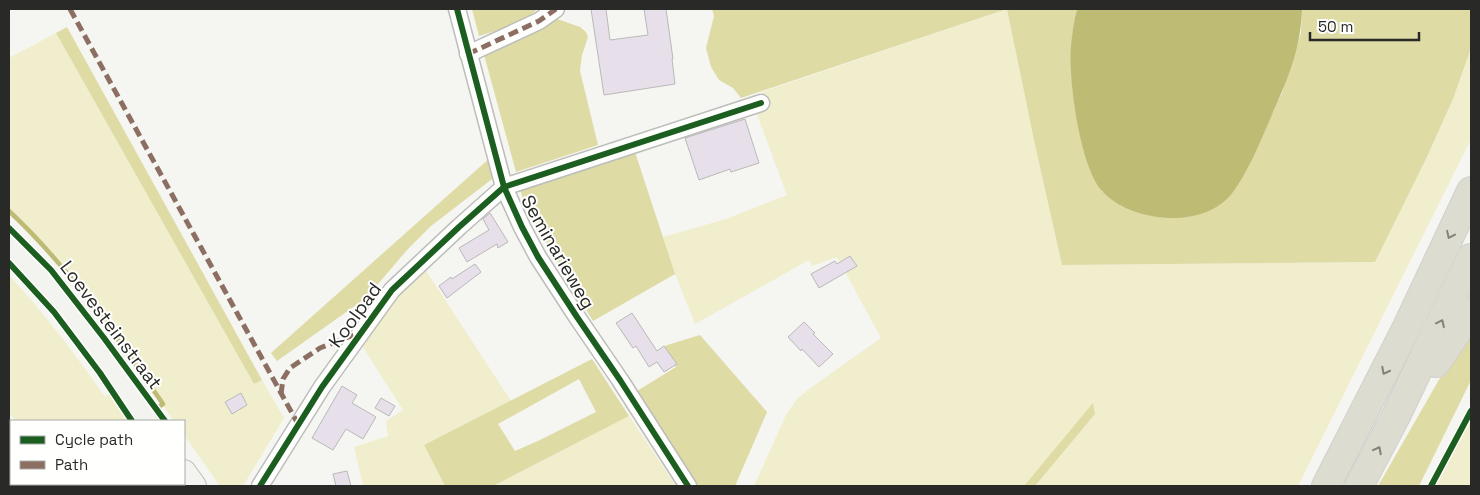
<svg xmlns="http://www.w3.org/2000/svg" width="1480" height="495" viewBox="0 0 1480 495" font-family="'Space Grotesk',sans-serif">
<rect width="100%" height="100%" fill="#f5f5f1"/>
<g fill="#f0eecd">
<path d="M1007 9 1035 145 1062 265 1375 262 1426 159 1453 99 1471 48V139L1298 486H1035L1095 414 1093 404 1024 486H754L786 415 797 399 809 389 881 338 837 257 812 266 809 260 695 324 675 274 663 237 726 219 787 195 755 109 766 105 762 92Z"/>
<path d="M56 33 254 384 262 380 284 418 243 486H220L184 435V421H174L103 319 70 276 9 211V58Z"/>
<path d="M421 263 511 401 424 445 445 486H363L354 447 388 436 386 421 403 410 359 341Z"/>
<path d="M9 275C44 313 75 354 105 397L110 393 129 421H16L9 413Z"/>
<path d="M1471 413V486H1436Z"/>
<path d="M629 416 676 486H493Z"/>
<path d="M9 421 11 423V484H53L54 486H9Z"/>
<path d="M99 484H170L172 486H98Z"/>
</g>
<g fill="#dedba5" fill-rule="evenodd">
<path d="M472 9H537C524 25 498 30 479 36Z"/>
<path d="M712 9H1077C1068 48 1070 84 1078 123 1084 150 1088 168 1102 192L1245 172 1282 93 1301 33 1302 9H1471V48L1453 99 1426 159 1375 262 1062 265 1035 145 1007 9 741 98 733 88 719 80 711 67 706 48 714 16Z"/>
<path d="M557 19 580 27 586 32 588 37 582 55 580 71 598 145 516 172 483 51 549 21Z"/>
<path d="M67 27 262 380 254 384 56 33Z"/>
<path d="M634 149 675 274 593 321 537 228 524 205 520 187Z"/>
<path d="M491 157 494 175 492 179 431 226 407 250 366 298 277 361 271 353Z"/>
<path d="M1471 329V380L1419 486H1378L1448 364Z"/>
<path d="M700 335 767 412 735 486H695L637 391 676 367 664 346Z"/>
<path d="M592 359 629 416 493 486H445L424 445ZM579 379 596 412 540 440 515 451 498 424Z"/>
<path d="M1093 403 1095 414 1035 486H1024Z"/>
</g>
<path fill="#bebb75" d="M1077 9H1302C1301 49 1287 81 1271 117 1260 142 1249 170 1233 192 1219 211 1195 218 1173 218 1149 218 1120 210 1103 192 1080 168 1068 79 1071 46 1072 34 1074 21 1077 9Z"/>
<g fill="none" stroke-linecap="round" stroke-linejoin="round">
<path stroke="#bebb75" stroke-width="4.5" d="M9 211C69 267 116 336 163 404L150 413"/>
</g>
<g fill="#e7e0eb" stroke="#bab9b8">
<path d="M591 9H606L610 40 648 35 644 9H666L673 59H672L675 84 604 95Z"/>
<path d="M745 119 759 163 731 172 730 169 699 180 685 138Z"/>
<path d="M490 213 508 242 498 248 497 244 467 262 459 248 489 230 483 219Z"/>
<path d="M850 256 857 266 819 288 811 274 835 261 837 264Z"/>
<path d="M475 264 481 272 447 298 439 286 451 277 452 279Z"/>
<path d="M632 313 657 351 664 346 677 364 664 372 657 362 649 367 636 346 633 348 616 323Z"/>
<path d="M804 322 815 333 813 334 833 354 819 367 802 349 801 351 788 337Z"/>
<path d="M342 386 357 395 352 403 376 417 363 439 346 429 333 450 312 438Z"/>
<path d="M241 393 247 405 232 414 225 402Z"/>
<path d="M381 398 395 406 389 416 375 408Z"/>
<path d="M347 471 351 486H336L333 474Z"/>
</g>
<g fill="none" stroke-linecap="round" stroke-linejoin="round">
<defs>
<g id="street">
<path d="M457 9 504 187 522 227 538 257 577 317 620 380 688 486"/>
<path d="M468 54 539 21 556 9"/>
<path d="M260 486 322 387 392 290 459 227 504 187 761 103"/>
</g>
<g id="secondary">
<path d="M9 245 46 283 94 343 147 421"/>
<path d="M184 472 194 486"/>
</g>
<g id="highway">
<path d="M1436 363 1471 311"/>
<path d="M1326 486 1407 327 1471 191"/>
<path d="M1359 486 1397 414 1471 258"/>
</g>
</defs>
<use href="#street" stroke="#bdbdbb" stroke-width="19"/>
<use href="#secondary" stroke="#bdbdbb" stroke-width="26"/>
<use href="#highway" stroke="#d0d0cf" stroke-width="30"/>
<use href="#street" stroke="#fefefd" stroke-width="16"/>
<use href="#secondary" stroke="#f3f3ef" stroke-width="24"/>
<use href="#highway" stroke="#dcdcd0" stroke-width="28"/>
<g stroke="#8d6e63" stroke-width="5" stroke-dasharray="10 5" stroke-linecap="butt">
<path d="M70 9 298 424"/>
<path d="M468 54 539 21 556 9"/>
<path d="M281 394 283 379 290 368 320 348 359 333"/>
</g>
<defs>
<g id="cycleway">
<path d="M457 9 504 187 522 227 538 257 577 317 620 380 688 486"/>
<path d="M9 228 51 270 104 338 165 421"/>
<path d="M9 263 54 312 100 373 132 421"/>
<path d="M260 486 322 387 392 290 459 227 504 187 761 103"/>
<path d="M1431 486 1471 411"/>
</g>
</defs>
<use href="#cycleway" stroke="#fffffe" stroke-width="9"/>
<use href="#cycleway" stroke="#1b5e20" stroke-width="6"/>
</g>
<defs><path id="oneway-chevron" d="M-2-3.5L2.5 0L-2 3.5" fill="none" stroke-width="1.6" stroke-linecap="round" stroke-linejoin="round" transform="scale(1.25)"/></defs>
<g stroke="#82827c">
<use href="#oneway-chevron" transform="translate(1450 235) rotate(115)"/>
<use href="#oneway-chevron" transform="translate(1441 323) rotate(-64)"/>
<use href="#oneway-chevron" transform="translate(1385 371) rotate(117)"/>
<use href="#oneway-chevron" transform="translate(1378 450) rotate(-62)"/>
</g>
<g text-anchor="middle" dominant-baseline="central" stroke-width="4" stroke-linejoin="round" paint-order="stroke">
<g font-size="19" fill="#292927" stroke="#fffffe">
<text transform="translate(558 252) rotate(60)">Seminarieweg</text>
<text transform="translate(355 315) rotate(-54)">Koolpad</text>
<text transform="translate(111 325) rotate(53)">Loevesteinstraat</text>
</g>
</g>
<rect width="1480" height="495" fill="none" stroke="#292927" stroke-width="20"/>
<rect x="10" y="420" width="175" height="65" fill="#fffffe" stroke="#a9a9a8"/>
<rect x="20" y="436" width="25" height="8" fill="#1b5e20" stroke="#a9a9a8"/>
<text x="55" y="445" font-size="15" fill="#292927">Cycle path</text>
<rect x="20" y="461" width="25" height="8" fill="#8d6e63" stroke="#a9a9a8"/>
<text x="55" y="470" font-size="15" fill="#292927">Path</text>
<path d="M1310 32v8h109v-8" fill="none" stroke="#292927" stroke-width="2.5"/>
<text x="1318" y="32" font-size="15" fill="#292927" stroke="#fffffe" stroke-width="4" paint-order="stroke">50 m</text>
</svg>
